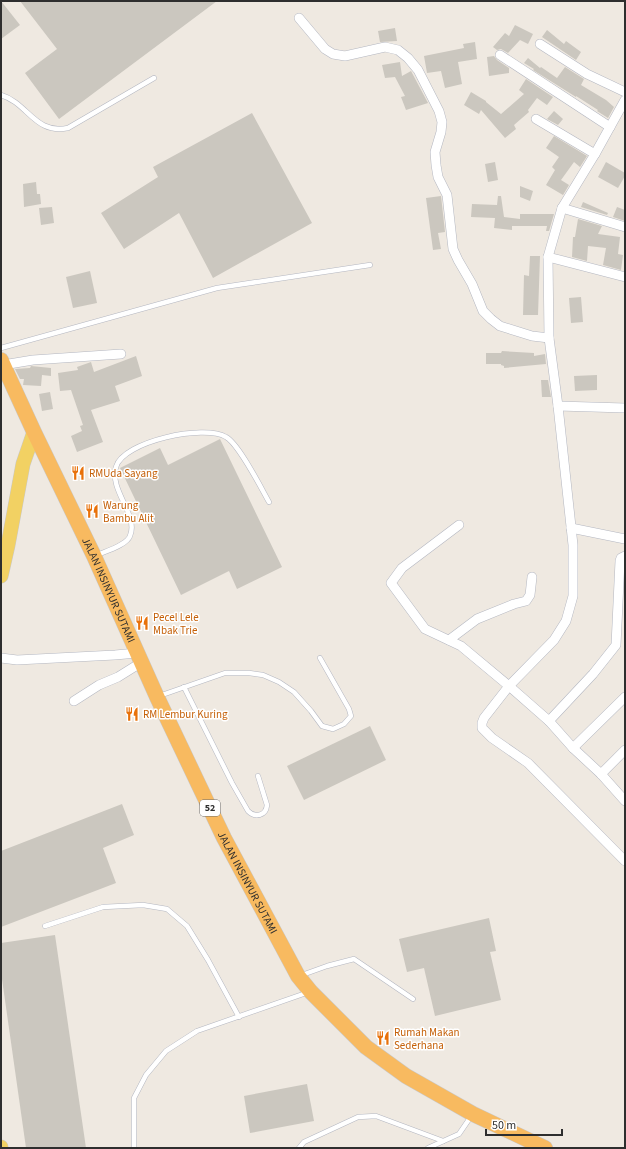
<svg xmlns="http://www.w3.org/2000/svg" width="626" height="1149" viewBox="0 0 626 1149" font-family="'Source Sans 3',sans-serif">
<rect width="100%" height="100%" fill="#efe9e1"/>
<g fill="#cbc7bf">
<path d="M1 1 20 25 1 39Z"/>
<path d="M20 1H217L59 119 25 73 57 49Z"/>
<path d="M515 25 533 34 528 44 520 40 508 53 501 49 497 50 493 47 505 33 509 36Z"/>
<path d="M395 28 397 41 380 42 378 31Z"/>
<path d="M547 30 564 44 566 41 581 52 576 60 542 37Z"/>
<path d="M475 42 477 59 458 62 462 84 445 88 441 71 427 73 424 56 464 48 463 44Z"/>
<path d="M494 56 497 60 509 68V73L489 76 487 57Z"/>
<path d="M528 58 540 68 541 67 557 78 565 67 584 79 581 85 606 100 614 107 608 118 597 111 598 110 576 96V97L533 70 534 69 524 63Z"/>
<path d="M400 62 402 76 411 71 428 103 406 110 401 97 405 96 395 77 385 78 382 65Z"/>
<path d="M526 79 553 97 547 105 537 98 528 110 529 112 514 125 516 129 505 138 481 110 479 114 464 105 471 92 486 101V102L501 114 524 94 519 90Z"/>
<path d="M554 111 563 119 558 125 547 119Z"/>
<path d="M252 113 312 223 213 278 179 213 124 249 101 213 158 177 153 167Z"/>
<path d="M554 136 587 156 580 167 574 162 561 180 569 185 563 195 546 185 555 170 552 167 559 157 546 148Z"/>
<path d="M495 162 498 180 488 182 485 164Z"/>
<path d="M606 162 625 173V176L618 188 598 177Z"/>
<path d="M36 182 37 194H40L41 204 24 207 23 184Z"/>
<path d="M520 186 533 191 530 201 520 197Z"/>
<path d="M441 196 445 232 438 233 441 249 433 250 426 198Z"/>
<path d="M498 196H501L504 217 520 219V214H554L549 231H546L547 226H512V230L494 228 495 218 471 217 472 204 497 205Z"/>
<path d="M583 202 608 213 607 215 581 207Z"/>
<path d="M52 207 54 223 41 225 39 208Z"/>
<path d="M617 207 625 210V221L613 217Z"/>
<path d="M578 219 602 226 598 234 620 237 618 254 623 255 621 270 603 265 606 248 588 246 587 261 572 257 573 237H575Z"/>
<path d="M530 256H540L538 315H523L524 275 529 276Z"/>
<path d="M90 271 97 303 73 308 66 277Z"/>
<path d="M581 297 583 322 571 323 569 298Z"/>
<path d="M502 351 534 353V356L545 354 546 364 504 368V366L501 365V364H486V353H501Z"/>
<path d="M136 356 142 376 115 386 120 401 91 410 103 442 77 452 71 436 82 431 80 426 83 425 71 390 60 391 58 373 78 370 77 367 91 362 94 372Z"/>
<path d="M31 366 51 368V376L42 375 41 386 23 385 24 379H20L15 369 30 368Z"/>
<path d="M597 375V390L575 391 574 376Z"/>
<path d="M541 380H548L551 397H542Z"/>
<path d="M50 392 53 409 42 411 39 394Z"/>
<path d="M220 439 282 567 237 589 229 571 181 595 120 468 160 448 168 465Z"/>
<path d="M370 726 386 760 304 800 287 766Z"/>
<path d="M122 804 134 835 103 848 116 883 1 927V851Z"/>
<path d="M489 918 496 951 490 952 501 1000 435 1016 424 968 407 972 399 939Z"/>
<path d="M55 935 86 1148H26L1 972V943Z"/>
<path d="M307 1084 314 1121 250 1133 244 1096Z"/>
</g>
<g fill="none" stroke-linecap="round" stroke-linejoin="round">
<defs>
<g id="service">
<path d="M1 95C28 103 35 135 68 128L154 78"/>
<path d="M1 348 217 288 370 265"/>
<path d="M97 555C106 551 127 545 130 536 139 515 109 491 116 467 123 441 205 424 226 437 239 444 261 488 269 502"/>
<path d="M184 687 232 783 248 811C255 818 266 816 267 805L258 776"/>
<path d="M159 696 225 673H249L263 675 279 682 294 692 311 711 322 726 333 729 344 724 351 716 349 709 320 658"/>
<path d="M45 926 103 907 143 905 167 909 187 926 208 960 239 1017"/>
<path d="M302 975 327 966 354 959 413 999"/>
<path d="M134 1148V1098L146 1075 166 1051 197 1031 309 992"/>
<path d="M299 1148 304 1142 358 1117 376 1116 443 1141"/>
<path d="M428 1148 459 1134 472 1115"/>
</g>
<g id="minor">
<path d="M299 18 325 49 333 54 345 56 385 47 398 50 408 58 418 70 439 111 442 122 441 132 435 152 436 165 438 177 447 195 453 249 458 260 472 284 483 311 491 319 500 326 532 336 549 338"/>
<path d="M540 44 587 74 625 92"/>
<path d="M500 55 610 127"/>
<path d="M625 100 595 154 562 208 548 257 549 338 558 406 573 545V596L566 621 554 640 509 686 484 718 482 723V728L492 738 528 763 625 861"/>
<path d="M536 119 595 154"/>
<path d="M562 208 625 227"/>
<path d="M548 257 625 277"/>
<path d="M3 365 33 360 121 354"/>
<path d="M558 406 625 408"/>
<path d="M459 525 402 568 391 583 425 629 461 646 509 686 549 721 573 748 601 774 625 801"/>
<path d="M571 528 625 539"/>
<path d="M449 640 477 619 514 604 526 601 530 595 532 577"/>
<path d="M1 658 17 660 115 655 137 653"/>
<path d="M74 701 99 685 118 677 142 662"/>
<path d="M549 721 593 674 616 645 620 561 621 558 625 556"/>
<path d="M573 748 625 697"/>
<path d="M601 774 625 750"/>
</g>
<g id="primary">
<path d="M1 576 8 545 23 464 34 432"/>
<path d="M1 1147V1148"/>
</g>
<g id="trunk">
<path id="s1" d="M1 360 34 432 94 556 157 697 224 838 298 976 311 992 366 1047 406 1076 473 1114 545 1148"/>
</g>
</defs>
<use href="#service" stroke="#b4b7c1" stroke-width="5.5"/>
<use href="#minor" stroke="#b4b7c1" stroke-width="10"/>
<use href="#primary" stroke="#c9c9c9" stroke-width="15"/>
<use href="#trunk" stroke="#c9c9c9" stroke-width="16"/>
<use href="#service" stroke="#fff" stroke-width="4.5"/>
<use href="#minor" stroke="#fff" stroke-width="9"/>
<use href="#primary" stroke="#f2d163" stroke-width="14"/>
<use href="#trunk" stroke="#f8ba60" stroke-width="15"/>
</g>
<defs>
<symbol id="restaurant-bare" viewBox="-9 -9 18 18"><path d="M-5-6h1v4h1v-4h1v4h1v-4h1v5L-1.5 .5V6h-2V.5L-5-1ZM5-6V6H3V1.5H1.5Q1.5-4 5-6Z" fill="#e8710a" stroke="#fff" stroke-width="2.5" paint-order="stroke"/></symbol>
</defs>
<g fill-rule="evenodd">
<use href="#restaurant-bare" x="68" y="463" width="20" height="20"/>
<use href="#restaurant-bare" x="82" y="501" width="20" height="20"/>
<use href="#restaurant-bare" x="132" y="613" width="20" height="20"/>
<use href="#restaurant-bare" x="122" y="704" width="20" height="20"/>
<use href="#restaurant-bare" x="373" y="1028" width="20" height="20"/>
</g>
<g text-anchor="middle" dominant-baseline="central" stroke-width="3" stroke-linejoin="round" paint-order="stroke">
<rect fill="#fff" stroke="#6d6d6d" stroke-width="1" x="200" y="800" width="20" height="16" rx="3"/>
<g font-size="10" font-weight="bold" fill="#2e2e2e">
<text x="210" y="808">52</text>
</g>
<g font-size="11" fill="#c56008" stroke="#fff" text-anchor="start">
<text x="89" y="473">RMUda Sayang</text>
<text x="103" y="505">Warung<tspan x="103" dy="13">Bambu Alit</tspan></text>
<text x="153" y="617">Pecel Lele<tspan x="153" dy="13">Mbak Trie</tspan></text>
<text x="143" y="714">RM Lembur Kuring</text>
<text x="394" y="1032">Rumah Makan<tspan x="394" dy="13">Sederhana</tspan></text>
</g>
<g font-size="11" fill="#2e2e2e" stroke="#fff">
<text stroke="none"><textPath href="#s1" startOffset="254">JALAN INSINYUR SUTAMI</textPath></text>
<text stroke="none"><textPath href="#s1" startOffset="578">JALAN INSINYUR SUTAMI</textPath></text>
</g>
</g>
<rect width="626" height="1149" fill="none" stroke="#2e2e2e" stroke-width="4"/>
<path d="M486 1129v6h76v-6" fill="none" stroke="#2e2e2e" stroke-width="2"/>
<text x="492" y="1129" font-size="12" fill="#2e2e2e" stroke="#ffffff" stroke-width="3" paint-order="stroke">50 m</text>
</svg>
